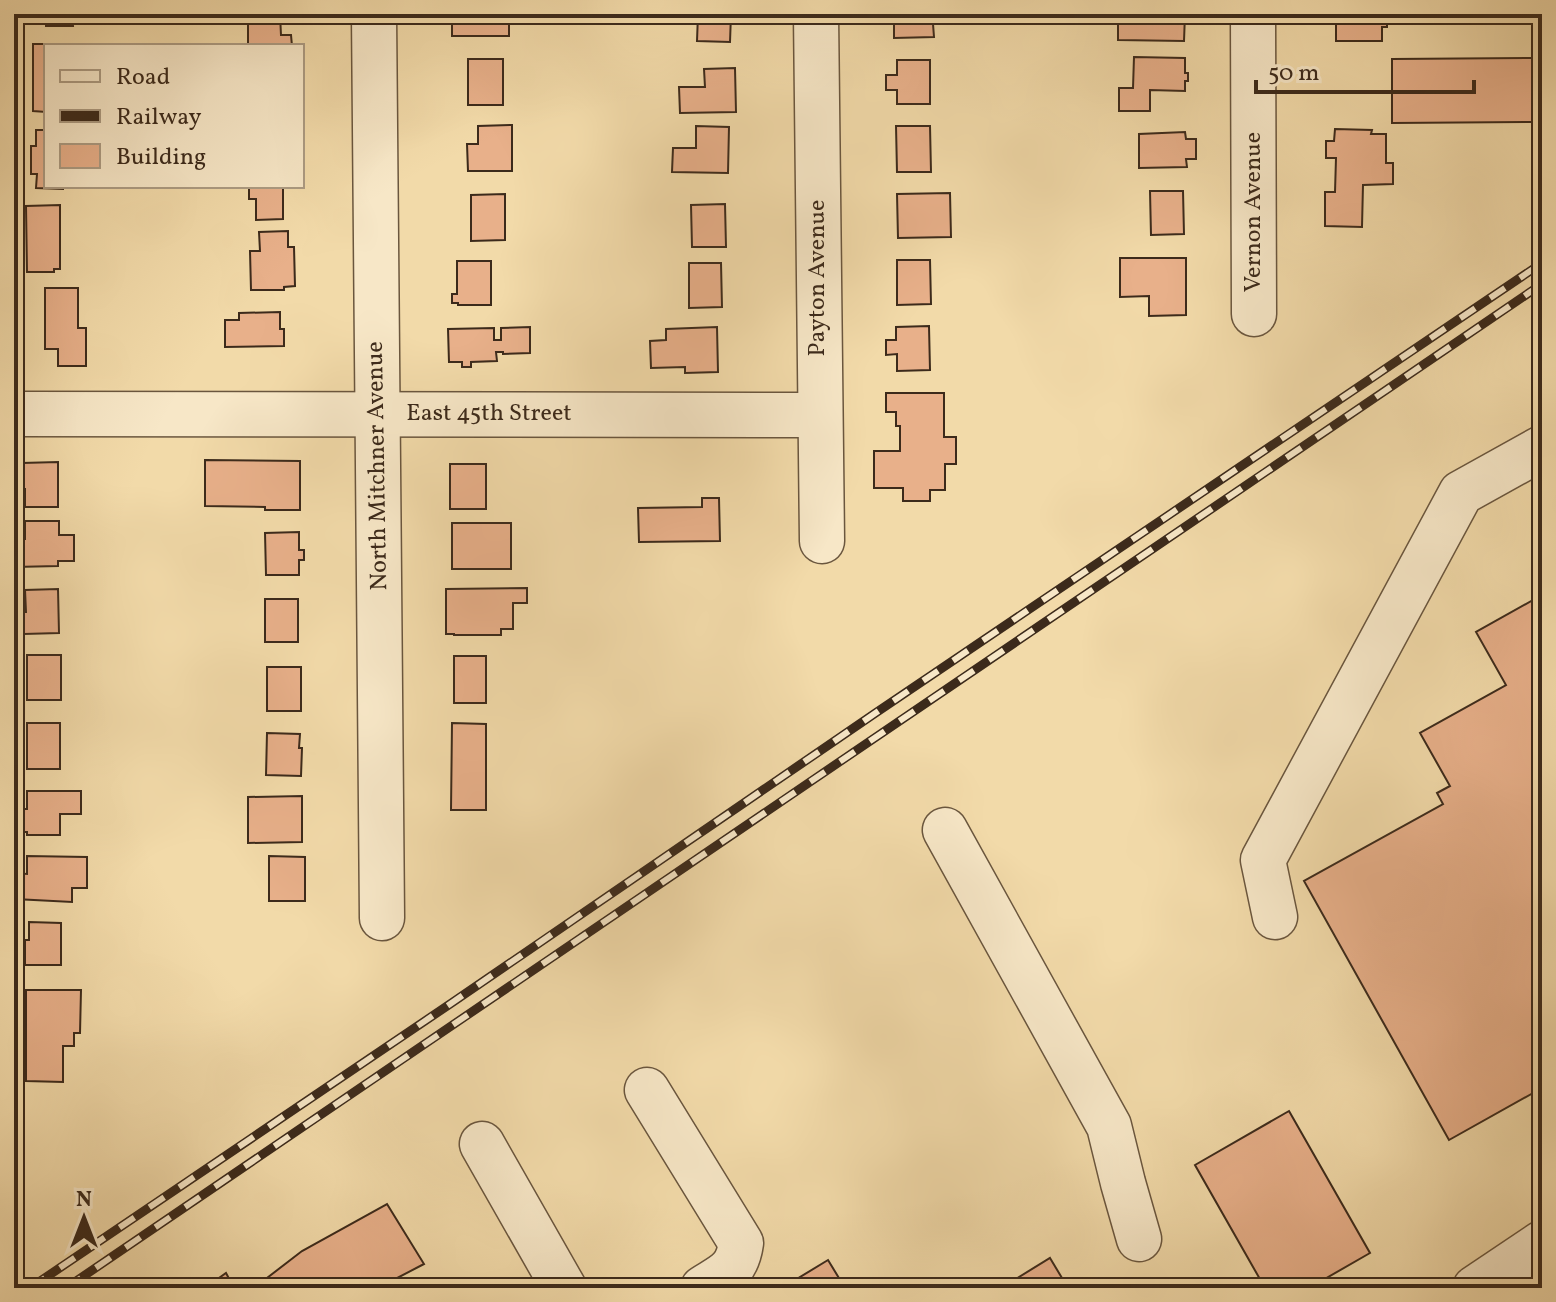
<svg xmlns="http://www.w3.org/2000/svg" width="1556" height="1302" viewBox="0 0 1556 1302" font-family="Vollkorn,serif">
<rect width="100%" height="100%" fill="#f2daa9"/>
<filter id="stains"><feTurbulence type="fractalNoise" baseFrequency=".0025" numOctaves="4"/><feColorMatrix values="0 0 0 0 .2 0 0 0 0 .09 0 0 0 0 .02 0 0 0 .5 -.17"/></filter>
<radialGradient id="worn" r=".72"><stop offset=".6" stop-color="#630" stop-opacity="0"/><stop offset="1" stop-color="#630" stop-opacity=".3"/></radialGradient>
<g fill="#e8b08a" stroke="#3c2a1b" stroke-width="2">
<path d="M46 14H72L73 26H46Z"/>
<path d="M248 14H280L281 35H291L292 46H248Z"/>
<path d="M459 14H493V17H509V36H452V15Z"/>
<path d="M698 14H731L730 42 697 41Z"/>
<path d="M894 14H928V24H933L934 37 894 38Z"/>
<path d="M1118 14H1185L1184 41 1118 40Z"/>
<path d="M1336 14H1387V27H1382V41H1336Z"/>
<path d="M33 44H66V46H46V112L33 111Z"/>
<path d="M1134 57 1185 58V73H1188V81H1185V91L1150 90V111H1119V88H1133Z"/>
<path d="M1542 58V90H1539V122L1392 123V59Z"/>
<rect x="468" y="59" width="35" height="46"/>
<path d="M897 60H930V104H897V90H886V75H897Z"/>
<path d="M735 68 736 112 680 113 679 87H705L704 69Z"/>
<path d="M512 125V171H468L467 144H478V126Z"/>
<path d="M696 126 729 127 728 173 672 172 673 148H696Z"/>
<path d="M896 126H930L931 172H897Z"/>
<path d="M1335 129 1372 130 1371 134H1386V163H1393V184L1363 185 1362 227 1325 226V192H1335L1336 158H1326V141H1334Z"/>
<path d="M36 130H46V186H63V189L36 188 37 174H31V146H36Z"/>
<path d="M1185 132 1186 139H1196V159H1186L1187 167 1139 168V134Z"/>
<path d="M249 186H283V219L256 220V199H249Z"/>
<path d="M1150 191H1183L1184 234 1151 235Z"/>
<path d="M950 193 951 237 898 238 897 194Z"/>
<path d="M505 194V240L471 241V195Z"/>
<path d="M725 204 726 247H692L691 205Z"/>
<path d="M60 205V269H54V272H27L26 206Z"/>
<path d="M288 231V247H294L295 286 284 287V290H251L250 251H260L259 232Z"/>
<path d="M1120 258H1186V315L1149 316V296L1120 297Z"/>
<path d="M897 260H930L931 304 897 305Z"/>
<path d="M457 261H491V305H458V303H452V294H457Z"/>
<path d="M689 263H721L722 307 689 308Z"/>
<path d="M45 288H78V328H86V366H58V349H45Z"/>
<path d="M280 312V329H284V346L225 347V320H239V313Z"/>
<path d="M929 326 930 370 897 371V354L886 355V340H896V327Z"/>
<path d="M530 327V353L503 354V352H496L497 361 471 362V367H462V362H449L448 329 494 328V340H501V328Z"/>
<path d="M717 327 718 372 685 373V367L651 368 650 341 666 340V329Z"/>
<path d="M886 393H944V437H956V464H945V490H930V501H903V488H874V451H900V426H896V412H886Z"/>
<path d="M205 460 300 461V510H265V507L205 506Z"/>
<path d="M58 462V507H25V489H22V463Z"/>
<rect x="450" y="464" width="36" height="45"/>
<path d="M702 498H719L720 541 639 542 638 508 702 507Z"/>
<path d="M25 521H59V535H74V561H58V566L14 567V539H25Z"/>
<rect x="452" y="523" width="59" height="46"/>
<path d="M299 532V550H304V560H299V575H266L265 533Z"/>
<path d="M527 588V603H513V629H501V635H454V634H446V589Z"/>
<path d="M58 589 59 633 24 634 23 612H26L25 590Z"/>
<path d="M1542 595V1088L1449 1140 1304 881 1443 804 1437 793 1450 786 1420 733 1506 685 1476 632Z"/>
<rect x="265" y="599" width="33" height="43"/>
<rect x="27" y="655" width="34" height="45"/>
<rect x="454" y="656" width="32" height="47"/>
<rect x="267" y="667" width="34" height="44"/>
<rect x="27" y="723" width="33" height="46"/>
<path d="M452 723 486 724V810H451Z"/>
<path d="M267 733 300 734 299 748H302L301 776 266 775Z"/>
<path d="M27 791H81V814H60V835H27V832H18V809H27Z"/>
<path d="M302 796V842L248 843V797Z"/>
<path d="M27 856 87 857V888H72V902L15 899V873L27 874Z"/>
<path d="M269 856 305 857V901H269Z"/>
<path d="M29 922 61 923V965H25V940H29Z"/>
<path d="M26 990H81L80 1033H74V1046H63V1082L26 1081Z"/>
<path d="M1289 1111 1370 1253 1309 1288H1265L1195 1165Z"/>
<path d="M387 1204 424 1264 378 1288H254L302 1251Z"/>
<path d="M1050 1258 1068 1288H1001Z"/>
<path d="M828 1260 845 1288H782Z"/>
<path d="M226 1273 234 1288H205Z"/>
</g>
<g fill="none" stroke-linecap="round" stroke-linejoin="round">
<defs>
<g id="minor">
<path d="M374 14 382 918"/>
<path d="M816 14 822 541"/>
<path d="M1253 14 1254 314"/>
<path d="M14 414 819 415"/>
<path d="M945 830 1109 1126 1123 1183 1139 1239"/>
<path d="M1275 917 1263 860 1461 493 1542 448"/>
<path d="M647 1090 741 1243C737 1271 725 1274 703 1288"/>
<path d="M482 1144 564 1288"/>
<path d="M1475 1288 1542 1243"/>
</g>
</defs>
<use href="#minor" stroke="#6a563e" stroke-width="47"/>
<use href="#minor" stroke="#f7e7c7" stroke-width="44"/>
<defs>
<g id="rail">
<path d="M30 1288 453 1002 874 714 1542 263"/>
<path d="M66 1288 1542 284"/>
</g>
</defs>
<use href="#rail" stroke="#3c2a1b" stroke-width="9"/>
<use href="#rail" stroke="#f7e7c7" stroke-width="6" stroke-dasharray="18" stroke-linecap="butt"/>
</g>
<g text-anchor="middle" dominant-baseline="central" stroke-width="6" stroke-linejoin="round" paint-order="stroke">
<g font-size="24" fill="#3c2a1b" stroke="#f7e7c7">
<text transform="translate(1254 212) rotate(-90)">Vernon Avenue</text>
<text transform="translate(818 278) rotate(-90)">Payton Avenue</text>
<text x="489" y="414">East 45th Street</text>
<text transform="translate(378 466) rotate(-91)">North Mitchner Avenue</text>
</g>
</g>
<rect width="1556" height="1302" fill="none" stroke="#f2daa9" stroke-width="48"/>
<rect x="16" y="16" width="1524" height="1270" fill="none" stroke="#3c2a1b" stroke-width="4"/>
<rect x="24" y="24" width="1508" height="1254" fill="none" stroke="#3c2a1b" stroke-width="2"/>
<rect x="44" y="44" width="260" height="144" fill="#f7e7c7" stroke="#ac9b82" stroke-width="2"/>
<rect x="60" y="70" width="40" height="12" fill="#f7e7c7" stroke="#ac9b82" stroke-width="2"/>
<text x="116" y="84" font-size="24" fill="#3c2a1b">Road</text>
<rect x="60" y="110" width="40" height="12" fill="#3c2a1b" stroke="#ac9b82" stroke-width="2"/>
<text x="116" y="124" font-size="24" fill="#3c2a1b">Railway</text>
<rect x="60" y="144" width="40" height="24" fill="#e8b08a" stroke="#ac9b82" stroke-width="2"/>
<text x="116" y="164" font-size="24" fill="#3c2a1b">Building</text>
<g transform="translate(84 1218)" stroke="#f7e7c7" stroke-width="6" paint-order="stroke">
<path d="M0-6L14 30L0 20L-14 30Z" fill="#3c2a1b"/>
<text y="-12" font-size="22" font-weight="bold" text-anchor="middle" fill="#3c2a1b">N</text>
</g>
<path d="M1256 80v12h218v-12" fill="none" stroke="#3c2a1b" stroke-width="4"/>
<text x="1268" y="80" font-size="24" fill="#3c2a1b" stroke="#f7e7c7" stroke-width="6" paint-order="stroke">50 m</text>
<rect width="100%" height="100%" filter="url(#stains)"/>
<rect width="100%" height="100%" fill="url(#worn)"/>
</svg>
